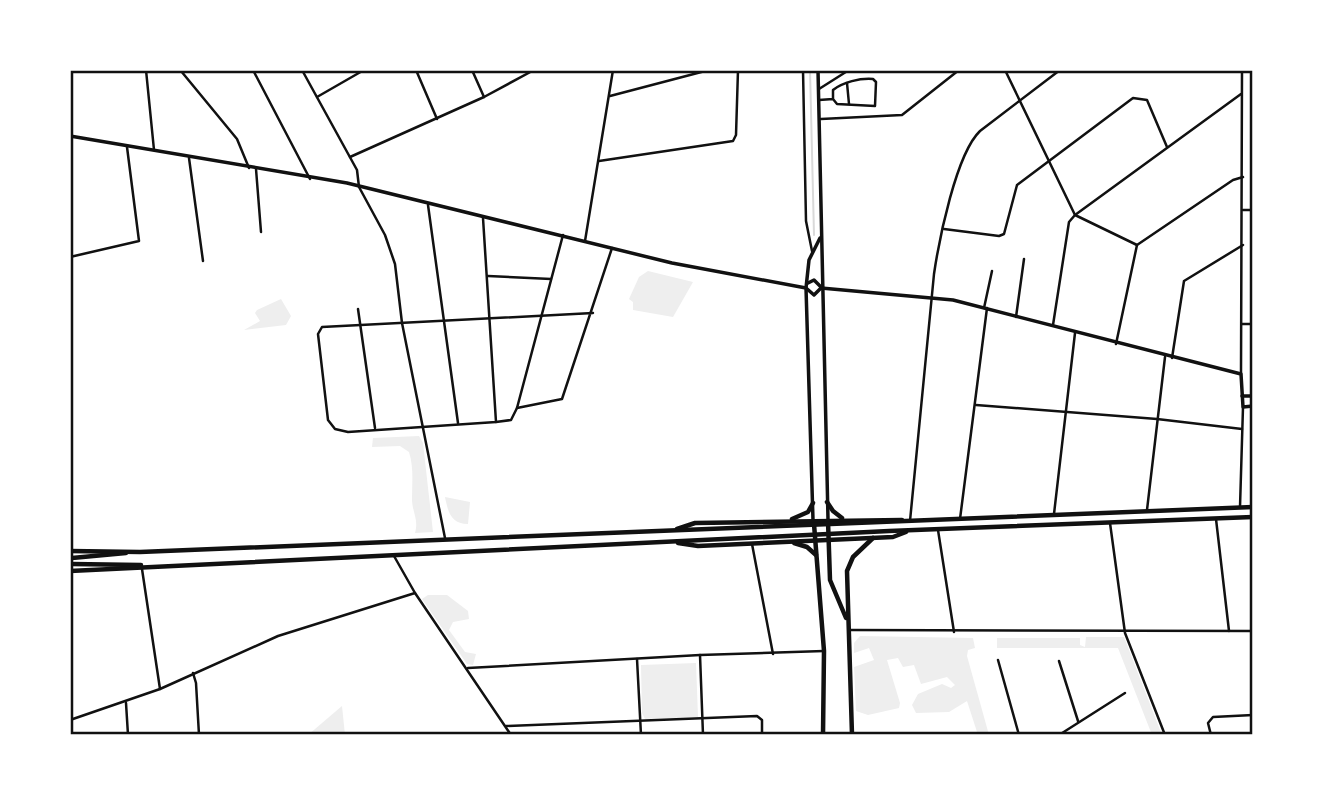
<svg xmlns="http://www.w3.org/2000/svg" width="1323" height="805" viewBox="0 0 1323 805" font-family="Mulish,sans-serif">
<rect width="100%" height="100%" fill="#fff"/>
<g fill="#eee">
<path d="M648 271 693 282 673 317 633 310V302L629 299 639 277Z"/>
<path d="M281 299 291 316 286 325 244 330 260 321 255 313 257 310Z"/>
<path d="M419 436 423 443 433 532 415 533C419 519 412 512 412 499 412 483 414 468 409 452L400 446 372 447 373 438Z"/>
<path d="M445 497 470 502 468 524C451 524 448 512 445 497Z"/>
<path d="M428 595H447L468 611 469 619 453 622 449 630 465 652 476 654 473 665 467 664 422 599Z"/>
<path d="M860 636 973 638 975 648 968 650 967 656 989 735H978L967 701 949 712 916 713 912 705 918 694 942 684 951 688 955 685 947 677 921 684 914 665 903 667 898 658 887 660 900 703 899 708 868 715 856 711 854 667 874 660 869 648 854 653V643Z"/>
<path d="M1086 637H1124L1162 735H1152L1118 648H997V638H1080V645L1085 647Z"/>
<path d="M696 663 698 717 645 719 642 713 641 665Z"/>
<path d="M342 706 345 735H308Z"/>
</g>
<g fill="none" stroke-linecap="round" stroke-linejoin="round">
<path stroke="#d9d9d9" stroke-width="2" d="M810 70 814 235"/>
<g stroke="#111" stroke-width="2.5">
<path d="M146 70 154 150"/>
<path d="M253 70 310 179"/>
<path d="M302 70 357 170 359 187 385 235 395 264 402 323 445 538"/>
<path d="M416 70 437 119"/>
<path d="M472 70 484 97"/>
<path d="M803 70 806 221 812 251"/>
<path d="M1005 70 1075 215 1137 245"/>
<path d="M181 71 237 139 249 168"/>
<path d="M847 83 849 104"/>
<path d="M819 89 849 70"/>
<path d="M610 96 709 70"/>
<path d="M317 97 364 70"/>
<path d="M819 100 833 99 837 104 875 106 876 82 873 79C860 78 843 82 833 90V99"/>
<path d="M821 119 902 115 959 70"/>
<path d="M350 157 484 97 534 70"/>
<path d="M189 158 203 261"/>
<path d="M599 161 733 141 736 135 738 70"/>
<path d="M256 169 261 232"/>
<path d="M428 205 458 423"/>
<path d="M1243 210H1253"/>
<path d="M483 218 496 422"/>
<path d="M944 229 999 236 1004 234 1017 185 1133 98 1147 100 1167 147"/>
<path d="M585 241 613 70"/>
<path d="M70 248 71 256"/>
<path d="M70 257 139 241 127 147"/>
<path d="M488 276 551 279"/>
<path d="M984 308 992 271"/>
<path d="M358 309 375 428"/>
<path d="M593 313 322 327 318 334 328 420 335 429 348 432 496 422 511 420 517 408 562 399 612 248"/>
<path d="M1016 317 1024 259"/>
<path d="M1242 324H1253"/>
<path d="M1053 325 1069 222 1075 215 1241 94"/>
<path d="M1116 344 1137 245 1233 180 1243 177"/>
<path d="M1172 358 1184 281 1243 245"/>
<path d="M1241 374 1242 70"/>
<path d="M976 405 1157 419 1242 429"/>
<path d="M517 408 563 235"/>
<path d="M1240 507 1243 407"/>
<path d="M1147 510 1165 357"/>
<path d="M1054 514 1075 333"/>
<path d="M960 519 987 308"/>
<path d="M1216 519 1229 631"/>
<path d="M910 521 934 274C939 240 956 154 980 131L1060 70"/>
<path d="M1110 523 1125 633 1165 735"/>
<path d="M938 530 954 632"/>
<path d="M752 544 773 654"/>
<path d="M394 556 415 593 511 735"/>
<path d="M142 569 160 689"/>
<path d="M850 630 1253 631"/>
<path d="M700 655 703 735"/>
<path d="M637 659 641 735"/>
<path d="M998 660 1019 735"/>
<path d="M1059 661 1078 721"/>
<path d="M468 668 700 655 824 651"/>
<path d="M193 673 196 683 199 735"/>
<path d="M126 703 128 735"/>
<path d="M70 720 160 689 278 636 415 593"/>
<path d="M506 726 757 716 762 720V735"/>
<path d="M1059 735 1125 693"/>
<path d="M1211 735 1208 723 1213 717 1253 715"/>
</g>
<g stroke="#111" stroke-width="3.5">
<path d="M818 70 828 519"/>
<path d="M70 136 347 183 672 263 806 288 814 295 821 288"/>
<path d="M808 283 814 280 820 286"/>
<path d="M821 288 953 300 1241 374 1243 407 1253 406"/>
<path d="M1242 396H1253"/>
<path d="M813 520 806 288 809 260 820 238"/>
</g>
<g stroke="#111" stroke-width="4.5">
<path d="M827 502 833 511 842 518"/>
<path d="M792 519 808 512 813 503"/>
<path d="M828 521 830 580 846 618"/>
<path d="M814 524 824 651 823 735"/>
<path d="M677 529 695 523 902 520"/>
<path d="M678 543 698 546 893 537 906 532"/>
<path d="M794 543 807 547 816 555"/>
<path d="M852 735 847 571 853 557 873 538"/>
</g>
<g stroke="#111" stroke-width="4.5">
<path d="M72 558 126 553"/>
<path d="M72 564 141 565"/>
</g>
<g stroke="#111" stroke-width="4.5">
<path d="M70 551 140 552 1253 507"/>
<path d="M70 571 889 531 1253 517"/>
</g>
</g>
<rect width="1323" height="805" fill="none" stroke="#ffffff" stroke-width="144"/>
<rect x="72" y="72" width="1179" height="661" fill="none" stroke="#111" stroke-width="2.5"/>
</svg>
